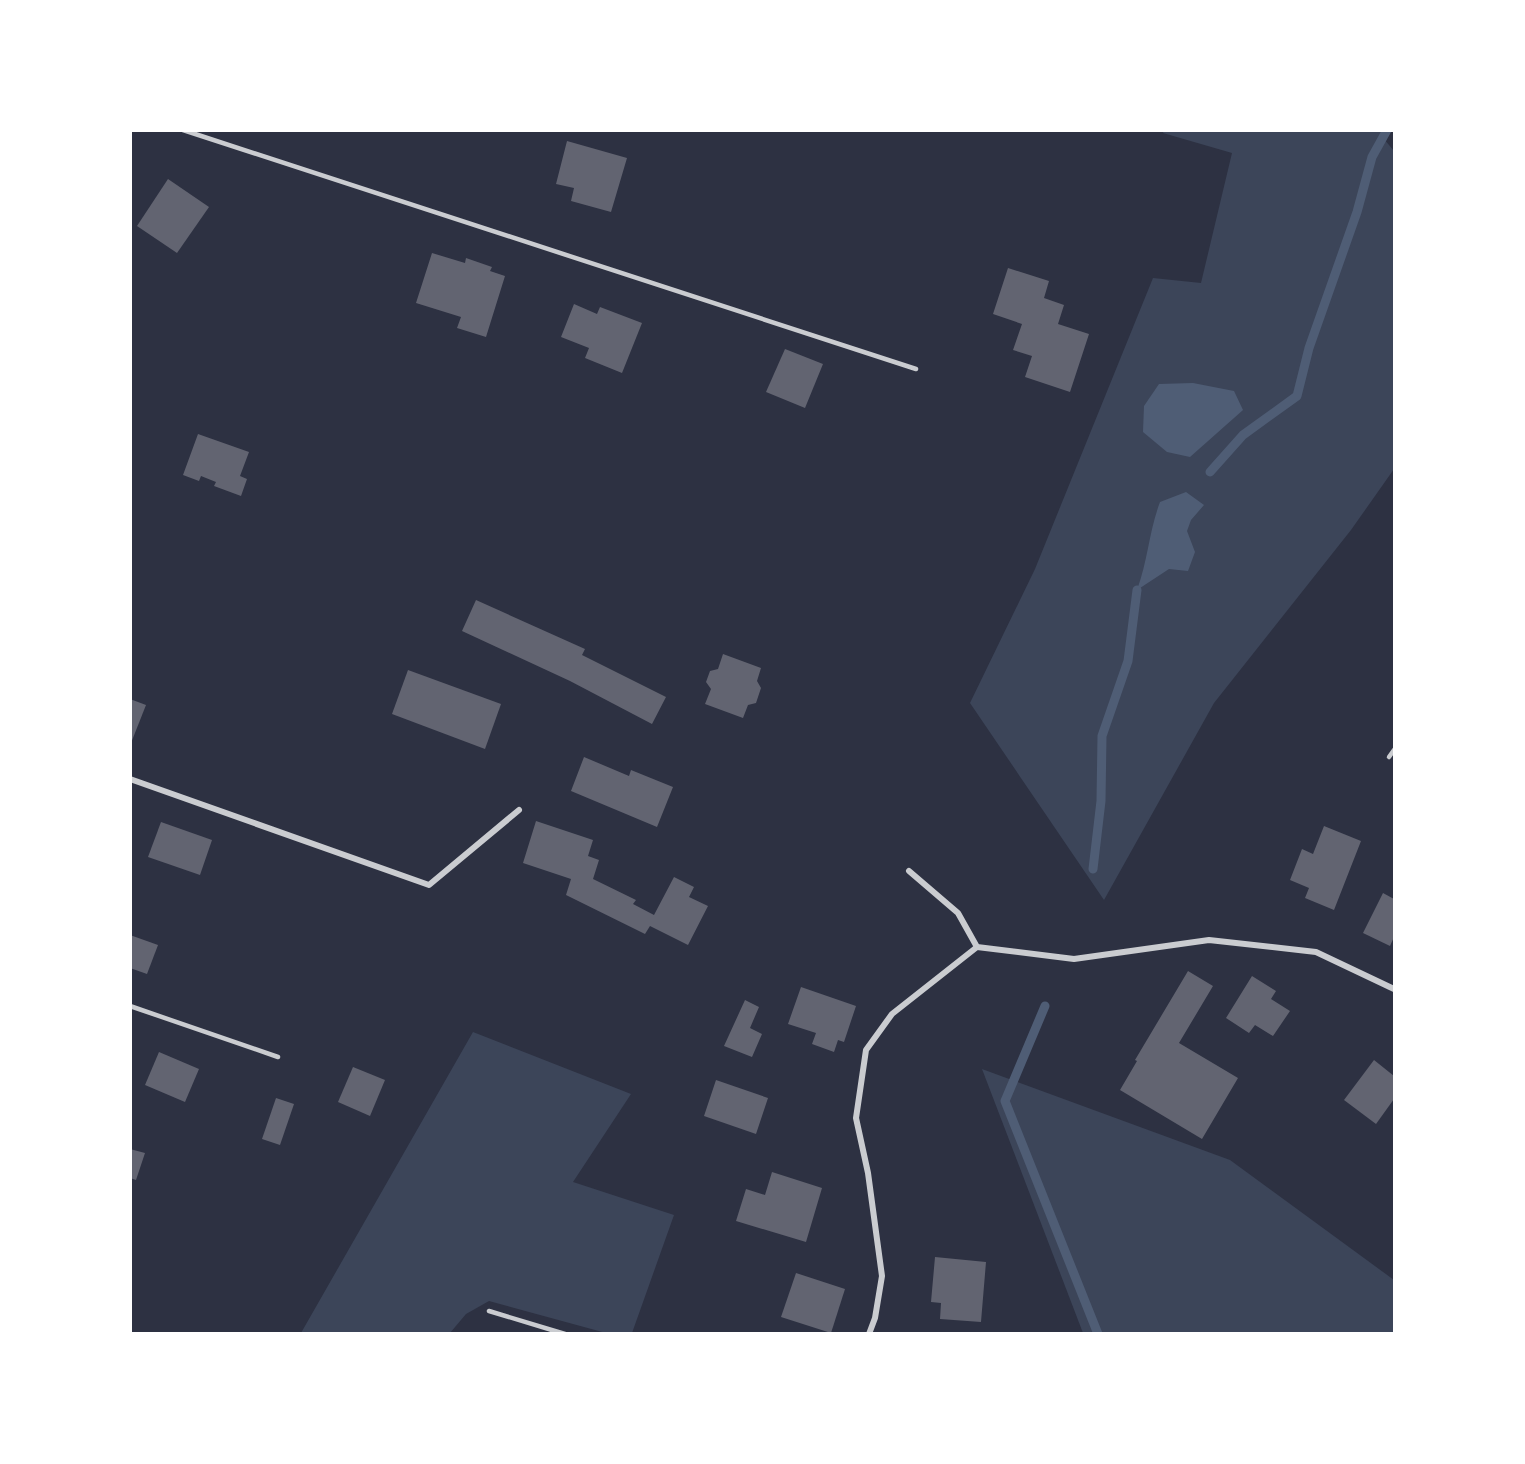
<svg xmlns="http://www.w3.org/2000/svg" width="1525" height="1464" viewBox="0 0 1525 1464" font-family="'DM Sans',sans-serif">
<rect width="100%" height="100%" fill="#2d3142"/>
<g fill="#3c4559">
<path d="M1164 131H1386L1384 139 1394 151V469L1351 530 1214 703 1104 900 970 703 1035 569 1153 278 1201 283 1232 153 1163 133Z"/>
<path d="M473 1032 631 1094 573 1182 674 1215 632 1333H606L489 1301 466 1314 450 1333H301Z"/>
<path d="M982 1069 1230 1160 1394 1280V1333H1083Z"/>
</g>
<g fill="#4f5d75">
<path d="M1193 383 1234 391 1243 410 1190 457 1167 452 1143 432 1144 406 1159 384Z"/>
<path d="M1186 492 1204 505 1191 520 1187 531 1195 552 1188 571 1169 569 1137 590C1148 560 1149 531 1160 502Z"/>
</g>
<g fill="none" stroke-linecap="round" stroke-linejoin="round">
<g stroke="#4f5d75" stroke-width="9">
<path d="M1210 472 1243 435 1297 396 1309 348 1357 212 1372 157 1387 130"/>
<path d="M1093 869 1101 801 1102 736 1128 661 1137 590"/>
<path d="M1045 1006 1005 1101 1098 1334"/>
</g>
</g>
<g fill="#626471">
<path d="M567 141 627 158 611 212 571 201 574 188 556 184Z"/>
<path d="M168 179 209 207 177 253 137 226Z"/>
<path d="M432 253 465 263 466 258 492 267 490 271 505 276 486 337 457 328 461 317 416 303Z"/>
<path d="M1008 268 1049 281 1044 298 1064 305 1058 324 1089 334 1070 392 1025 377 1032 356 1013 350 1022 324 993 314Z"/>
<path d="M574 304 597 314 600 307 642 323 622 373 585 358 589 348 561 337Z"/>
<path d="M785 349 823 364 805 408 766 392Z"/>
<path d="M198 434 249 452 240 476 247 479 241 496 214 486 216 482 201 476 199 481 183 475Z"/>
<path d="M476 600 585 649 582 655 666 697 652 724 570 681 462 631Z"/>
<path d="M723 654 761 668 757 681 761 688 756 703 748 705 743 718 705 704 711 689 706 682 710 671 718 669Z"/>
<path d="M408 670 501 704 485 749 392 714Z"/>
<path d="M130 699 146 705 131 743H130Z"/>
<path d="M584 757 629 776 631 770 673 787 657 827 571 791Z"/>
<path d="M536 821 593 840 588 856 599 860 593 879 636 900 633 904 654 915 674 877 694 887 689 897 708 906 688 945 650 926 645 934 566 895 571 879 523 863Z"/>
<path d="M161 822 212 840 200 875 148 857Z"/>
<path d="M1324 826 1361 841 1334 910 1305 898 1309 888 1290 880 1302 849 1313 854Z"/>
<path d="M1383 893 1394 899V937L1390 946 1363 933Z"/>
<path d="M130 935 158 945 147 974 130 968Z"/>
<path d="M1188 971 1213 986 1179 1043 1238 1078 1202 1139 1120 1090 1137 1061 1135 1060Z"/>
<path d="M1252 976 1276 991 1271 999 1290 1011 1273 1036 1255 1025 1249 1033 1226 1018Z"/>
<path d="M801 987 856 1006 844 1042 838 1040 834 1052 812 1044 816 1033 788 1024Z"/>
<path d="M745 1000 759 1007 750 1028 762 1034 752 1057 724 1046Z"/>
<path d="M159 1052 199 1069 185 1102 145 1085Z"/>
<path d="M1374 1060 1394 1076V1099L1376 1124 1344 1100Z"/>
<path d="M353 1067 385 1080 370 1116 338 1102Z"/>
<path d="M716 1080 768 1098 756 1134 704 1116Z"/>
<path d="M276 1098 294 1104 280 1145 262 1139Z"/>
<path d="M130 1149 145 1153 136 1180 130 1178Z"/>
<path d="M772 1172 822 1188 806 1242 736 1221 746 1189 765 1195Z"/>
<path d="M935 1257 986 1262 981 1322 940 1319 941 1303 931 1302Z"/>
<path d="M796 1273 845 1289 831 1333 781 1317Z"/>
</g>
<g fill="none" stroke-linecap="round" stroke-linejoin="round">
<g stroke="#caccd0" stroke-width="4.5">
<path d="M183 130 916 369"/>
<path d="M1389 757 1394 750"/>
<path d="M130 1006 278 1057"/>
<path d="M489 1311 565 1334"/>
</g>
<g stroke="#caccd0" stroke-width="6">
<path d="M130 779 429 885 519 810"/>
<path d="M909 871 958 913 977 947 1074 959 1209 940 1316 952 1394 989"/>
<path d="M869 1334 875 1318 882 1276 868 1173 856 1118 866 1050 892 1014 977 947"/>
</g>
</g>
<rect width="1525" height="1464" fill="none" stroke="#ffffff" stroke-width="264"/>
</svg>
